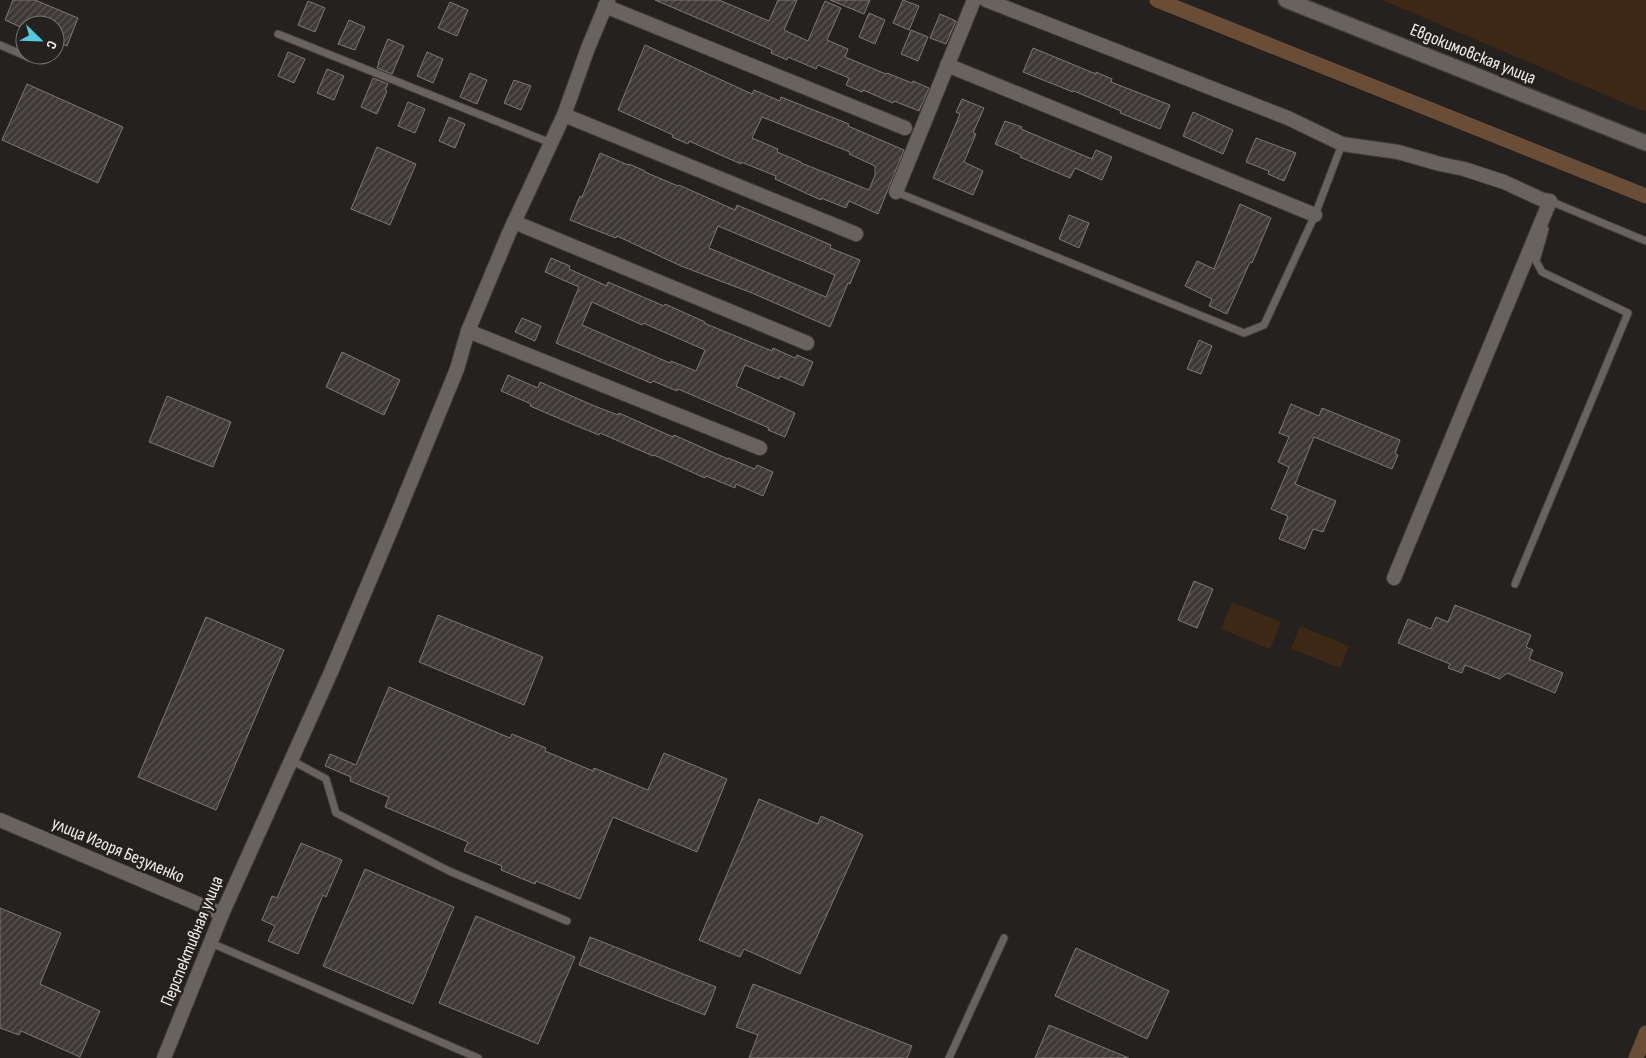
<svg xmlns="http://www.w3.org/2000/svg" width="1646" height="1058" viewBox="0 0 1646 1058" font-family="'Sofia Sans Condensed',sans-serif">
<defs>
<pattern id="building-hatch" width="6" height="6" patternUnits="userSpaceOnUse" patternTransform="scale(1.25)"><rect width="6" height="6" fill="#3e3936"/><path d="M-1 1l2-2M0 6l6-6M5 7l2-2" fill="none" stroke="#5a5653"/></pattern>
</defs>
<rect width="100%" height="100%" fill="#25211e"/>
<g fill="#3d2715">
<path d="M1382 0H1646V112Z"/>
<path d="M1232 602 1281 622 1270 649 1221 629Z"/>
<path d="M1300 626 1349 646 1340 668 1291 649Z"/>
</g>
<g fill="none" stroke-linecap="round" stroke-linejoin="round">
<g stroke="#694d36" stroke-width="15">
<path d="M1157 0 1646 196"/>
<path d="M1636 1058 1646 1033"/>
</g>
</g>
<g fill="url(#building-hatch)" stroke="#7f7975" fill-rule="evenodd">
<path d="M13 0H35L78 18 67 46 55 41V25H25V29L5 20Z"/>
<path d="M655 0H719L769 21 778 0H797L784 30 808 41 825 1 841 8 827 40 848 49 845 57 886 74 887 73 912 83 913 81 929 88 919 111 894 101 893 103 863 90 862 92 846 85 849 78 818 65 816 69 788 57 787 60 771 53 772 50Z"/>
<path d="M830 0H870L864 14Z"/>
<path d="M903 0 919 6 909 30 893 23Z"/>
<path d="M308 1 325 8 315 32 298 25Z"/>
<path d="M450 2 468 10 457 36 438 28Z"/>
<path d="M869 13 885 20 875 44 859 37Z"/>
<path d="M940 14 956 21 946 44 930 38Z"/>
<path d="M349 20 365 27 355 50 338 44Z"/>
<path d="M911 30 928 37 918 61 901 54Z"/>
<path d="M388 39 404 46 392 74 377 68 379 63H378Z"/>
<path d="M645 45 752 94 754 90 780 101 781 97 849 124 848 126 904 150 878 214 849 201 846 208 821 198V200L775 179 776 176 741 162V164L689 141 688 144 672 137 673 135 618 110ZM762 117 850 152 849 154 875 166V175L869 190 801 163V162L777 152 778 149 752 138Z"/>
<path d="M1033 48 1096 74V72L1112 79 1111 82 1170 105 1160 129 1120 113 1121 111 1074 91 1073 92 1023 72Z"/>
<path d="M288 52 305 59 294 83 278 76Z"/>
<path d="M427 52 443 59 433 83 417 76Z"/>
<path d="M327 69 344 76 334 100 317 93Z"/>
<path d="M470 73 487 80 477 104 460 97Z"/>
<path d="M373 78 388 84 385 90 387 91 377 114 361 107Z"/>
<path d="M514 80 531 86 521 110 504 103Z"/>
<path d="M27 84 123 127 98 183 2 140Z"/>
<path d="M962 99 984 108 973 133 976 134 964 162 983 171 973 195 933 178 960 114 956 112Z"/>
<path d="M408 102 425 109 415 133 398 126Z"/>
<path d="M1193 112 1233 130 1223 154 1183 136Z"/>
<path d="M449 117 465 124 455 148 439 141Z"/>
<path d="M1005 121 1022 127 1021 129 1092 159 1096 150 1112 157 1102 180 1075 168 1070 178 1020 157 1021 155 995 144Z"/>
<path d="M1256 138 1296 153 1284 181 1268 174 1269 171 1246 162Z"/>
<path d="M377 147 416 164 390 225 351 209Z"/>
<path d="M600 153 628 165 629 164 645 171V172L678 186 679 185 735 210 737 205 831 245 830 248 860 260 850 284 848 283 830 327 752 293 681 266 617 236 616 238 570 220 580 196 582 197ZM718 226 835 275 826 297 709 248Z"/>
<path d="M1240 204 1271 218 1252 263 1250 262 1227 314 1209 306 1212 299 1185 286 1197 261 1214 269Z"/>
<path d="M1069 215 1089 223 1079 248 1059 239Z"/>
<path d="M551 258 570 266 569 269 607 286 608 282 664 306 665 304 705 322 704 323 772 351 773 348 795 358 797 355 813 362 803 386 780 376 779 379 745 365 736 386 795 413 785 437 768 430 769 428 678 389 677 391 653 381 651 383 556 343 579 287 545 272ZM592 302 642 325 643 323 705 350 696 371 671 361 670 363 582 325Z"/>
<path d="M522 318 541 326 535 341 515 332Z"/>
<path d="M1199 340 1212 346 1201 374 1187 369Z"/>
<path d="M342 352 400 380 384 415 326 387Z"/>
<path d="M508 375 538 388 540 382 592 405 618 415 619 413 673 437 674 435 728 459V458L755 469 757 465 773 472 763 496 736 484 735 488 706 476 705 478 654 455 653 456 600 433 599 435 572 424 530 406 531 404 501 391Z"/>
<path d="M167 396 231 422 213 467 149 442Z"/>
<path d="M1291 404 1319 416 1322 408 1400 440 1395 454 1398 455 1392 469 1314 437 1295 484 1336 501 1323 532 1313 529 1305 549 1279 539 1288 516 1271 509 1289 467 1278 462 1289 437 1279 433Z"/>
<path d="M1194 581 1213 589 1197 628 1178 620Z"/>
<path d="M1455 605 1531 635 1526 647 1533 650 1529 659 1563 673 1555 693 1507 673 1500 679 1465 665 1462 673 1448 668 1450 664 1398 643 1408 619 1431 629 1436 617 1448 622Z"/>
<path d="M438 615 543 657 524 705 419 662Z"/>
<path d="M206 617 284 650 216 810 138 777Z"/>
<path d="M389 687 510 738 512 734 546 748 545 751 593 771 594 768 648 790 664 753 727 779 697 852 613 817 580 899 536 881 535 884 501 870 502 866 464 851 468 842 385 807 389 797 350 781 351 777 325 766 330 754 356 765Z"/>
<path d="M759 799 818 824 821 816 863 835 800 974 744 949 740 957 699 940Z"/>
<path d="M301 843 342 860 326 897 323 895 298 954 268 941 275 926 262 920 272 896 277 898Z"/>
<path d="M365 869 454 907 413 1004 323 966Z"/>
<path d="M0 908 61 933 40 984 100 1011 80 1057 21 1031 19 1035 0 1028Z"/>
<path d="M476 916 575 957 538 1044 439 1003Z"/>
<path d="M590 937 716 987 705 1015 579 965Z"/>
<path d="M1076 948 1169 991 1147 1039 1055 996Z"/>
<path d="M753 984 912 1046 907 1058H749L758 1035 736 1027Z"/>
<path d="M1049 1025 1129 1058H1035Z"/>
</g>
<g fill="none" stroke-linecap="round" stroke-linejoin="round">
<defs>
<g id="lane">
<path d="M278 34 551 143"/>
<path d="M0 45 30 58"/>
<path d="M896 192 1244 333 1264 325 1315 215 1342 144"/>
<path d="M1550 201 1646 241"/>
<path d="M1515 584 1628 313 1542 272 1536 261 1545 229"/>
<path d="M291 760 326 779 336 813 449 871 567 921"/>
<path d="M211 943 478 1058"/>
<path d="M949 1058 1004 938"/>
</g>
<g id="street">
<path d="M986 0 1288 118 1342 144 1398 152 1440 164 1464 169 1504 182 1543 200 1550 201 1394 578"/>
<path d="M605 6 905 128"/>
<path d="M947 65 1315 215"/>
<path d="M564 115 856 234"/>
<path d="M896 192 974 0"/>
<path d="M514 222 807 343"/>
<path d="M468 331 760 448"/>
<path d="M0 820 222 914"/>
<path d="M164 1058 222 914 331 672 393 525 457 369 468 331 509 233 564 115 588 48 608 0"/>
</g>
<path id="secondary" d="M1286 0 1646 143"/>
</defs>
<use href="#lane" stroke="#403c3a" stroke-width="9"/>
<use href="#street" stroke="#403c3a" stroke-width="16"/>
<use href="#secondary" stroke="#403c3a" stroke-width="18"/>
<use href="#lane" stroke="#68635f" stroke-width="7"/>
<use href="#street" stroke="#68635f" stroke-width="14"/>
<use href="#secondary" stroke="#68635f" stroke-width="15"/>
</g>
<g text-anchor="middle" dominant-baseline="central" stroke-width="5" stroke-linejoin="round" paint-order="stroke">
<g font-size="18" fill="#f1eeec" stroke="#25211e">
<text transform="translate(1473 54) rotate(22)">Евдокимовская улица</text>
<text transform="translate(118 850) rotate(23)">улица Игоря Безуленко</text>
<text transform="translate(192 941) rotate(-68)">Перспективная улица</text>
</g>
</g>
<g transform="translate(40 40) rotate(113)"><circle r="24" fill="#25211e" stroke="#777370"/>
<path d="M0-4L9 19L0 12L-9 19Z" fill="#54cadd"/>
<text y="-8" font-size="14" font-weight="bold" text-anchor="middle" fill="#f1eeec">С</text>
</g>
</svg>
